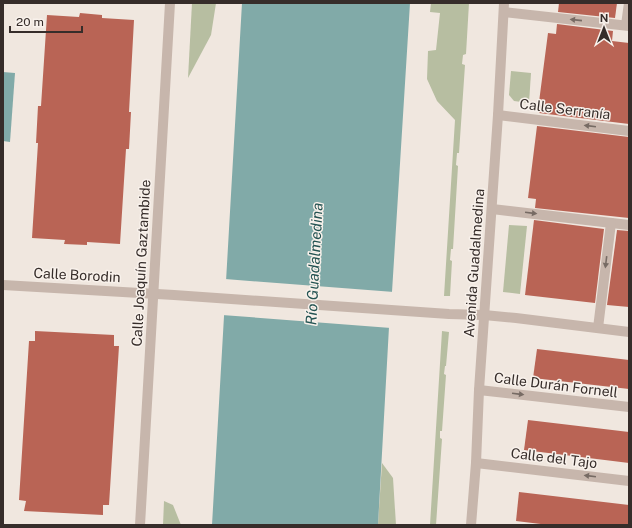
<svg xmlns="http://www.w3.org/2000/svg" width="632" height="528" viewBox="0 0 632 528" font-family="'Public Sans',sans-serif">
<rect width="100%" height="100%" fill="#f0e7df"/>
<g fill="#b7bea1">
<path d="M192 3H216L211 35 188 78Z"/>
<path d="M431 3H469L466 54 463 55 462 64 465 65 459 153H457L456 165 458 166 453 249H451L450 260 452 261 450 296H444L455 120 437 101 427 79 428 51 436 50 440 13 430 12Z"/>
<path d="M511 71 531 73 529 103 514 101 509 95Z"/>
<path d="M509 225 527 226 520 294 503 292Z"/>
<path d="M442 331 449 332 446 366H445L444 374 446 375 442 431H440V438L442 439 436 525H430Z"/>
<path d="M382 463 393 478 396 525H378Z"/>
<path d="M164 501 173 505 181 525H163Z"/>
</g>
<g fill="#81aaa8">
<path d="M242 3H410L392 292 389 327 378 525H212Z"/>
<path d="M3 72 15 73 10 142 3 141Z"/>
</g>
<path fill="#f0e7df" d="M225 279 394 292 391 328 222 315Z"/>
<g fill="#b96455">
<path d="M559 3H617L615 18 558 12Z"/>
<path d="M80 13 102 15V18L134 20 129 112H131L129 149H126L120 244 87 242V245L64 244 65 240 32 238 38 143H36L38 106H41L47 15 79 17Z"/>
<path d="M557 24 613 31 612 41 629 43V124L539 113 541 102H539L548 33 556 34Z"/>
<path d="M537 126 629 137V218L535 208 536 199 528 198Z"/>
<path d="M534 220 604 229 595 303 525 295Z"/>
<path d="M617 230 629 231V307L607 305Z"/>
<path d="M35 331 114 335V346H119L109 505H103V515L24 511 26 501 19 500 29 341H35Z"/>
<path d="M537 349 629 360V389L533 378Z"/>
<path d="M528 420 629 432V463L524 450Z"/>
<path d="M519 492 629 505V525H549L516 521Z"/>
</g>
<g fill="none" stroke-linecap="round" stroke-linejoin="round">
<g stroke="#c7b6ac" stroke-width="10">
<path d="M504 12 629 26"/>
<path d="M626 25 629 3"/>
<path d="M498 115 629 131"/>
<path d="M492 209 629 225"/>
<path d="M3 285 174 295 449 314 484 315 516 318 629 332"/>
<path d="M598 328 611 223"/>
<path d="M479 390 629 407"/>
<path d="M476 463 629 481"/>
<path d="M140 525 170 3"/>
<path d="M471 525 476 463 479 390 498 115 504 3"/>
</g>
</g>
<defs><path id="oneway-solid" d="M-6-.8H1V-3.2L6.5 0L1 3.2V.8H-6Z"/></defs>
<g fill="#776b64">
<use href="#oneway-solid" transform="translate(576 20) rotate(-174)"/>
<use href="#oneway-solid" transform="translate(590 126) rotate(-173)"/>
<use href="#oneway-solid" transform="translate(531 213) rotate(7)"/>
<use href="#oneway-solid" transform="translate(606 262) rotate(97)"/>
<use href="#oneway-solid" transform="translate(518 394) rotate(7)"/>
<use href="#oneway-solid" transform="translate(590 476) rotate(-173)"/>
</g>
<g text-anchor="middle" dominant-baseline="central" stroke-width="3" stroke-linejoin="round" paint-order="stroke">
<g font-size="14" fill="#362d2a" stroke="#f8f1eb">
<text transform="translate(565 109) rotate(7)">Calle Serranía</text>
<text transform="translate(141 263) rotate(-87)">Calle Joaquín Gaztambide</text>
<text transform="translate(474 263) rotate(-86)">Avenida Guadalmedina</text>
<text transform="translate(77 275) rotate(3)">Calle Borodin</text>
<text transform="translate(556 385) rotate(7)">Calle Durán Fornell</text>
<text transform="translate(554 458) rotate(7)">Calle del Tajo</text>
</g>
<g font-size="15" font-style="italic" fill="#245352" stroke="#f8f1eb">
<text transform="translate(314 264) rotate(-87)">Río Guadalmedina</text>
</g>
</g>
<rect width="632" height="528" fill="none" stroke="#362d2a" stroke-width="8"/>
<g transform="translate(604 28)" stroke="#f8f1eb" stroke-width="3" paint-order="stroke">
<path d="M0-3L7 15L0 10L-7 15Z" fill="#362d2a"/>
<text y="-6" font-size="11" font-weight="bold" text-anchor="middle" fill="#362d2a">N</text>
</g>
<path d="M10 26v6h72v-6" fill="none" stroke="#362d2a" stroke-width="2"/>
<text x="16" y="26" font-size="12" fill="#362d2a" stroke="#f8f1eb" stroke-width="3" paint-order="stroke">20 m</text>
</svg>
